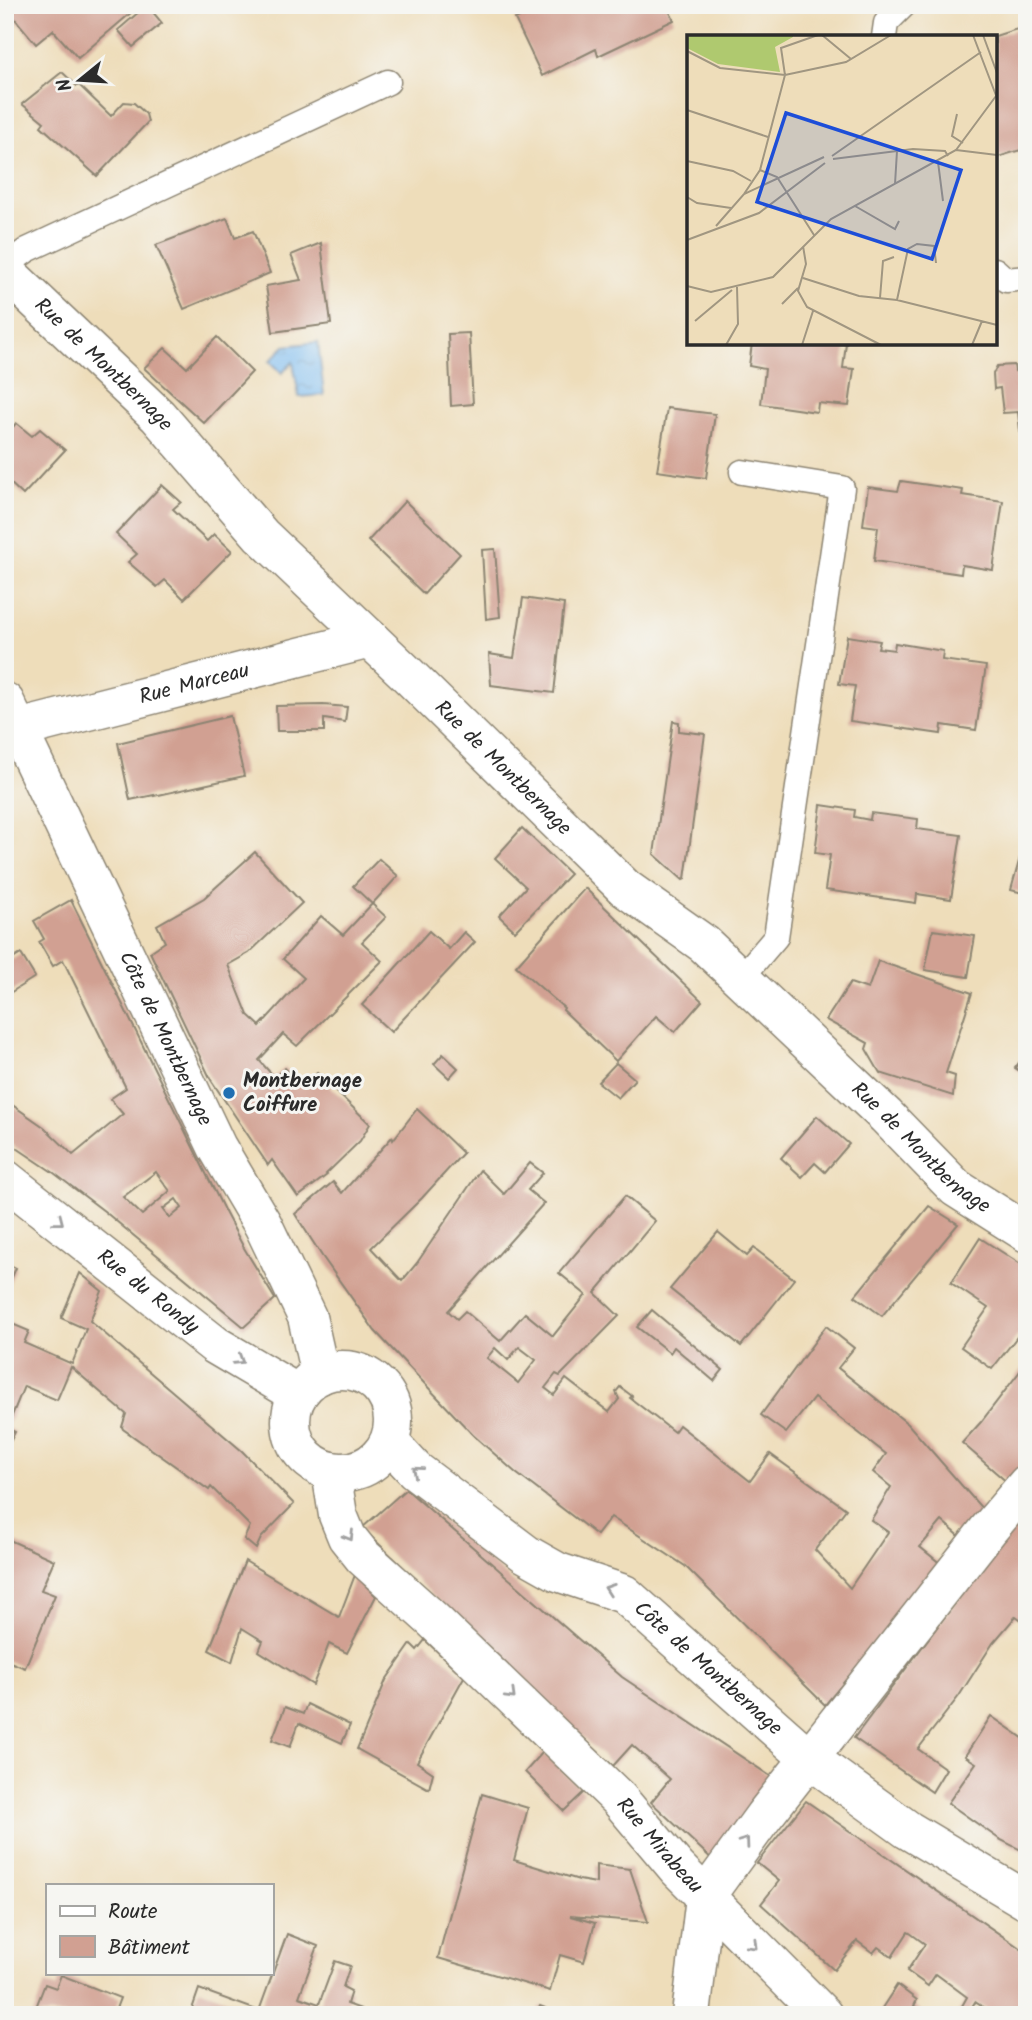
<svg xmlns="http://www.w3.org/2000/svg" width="1032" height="2020" viewBox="0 0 1032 2020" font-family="Kalam,sans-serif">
<defs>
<pattern id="water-ripples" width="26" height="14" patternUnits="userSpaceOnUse" patternTransform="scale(1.75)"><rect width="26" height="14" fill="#7dbcf1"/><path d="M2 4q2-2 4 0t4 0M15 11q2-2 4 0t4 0" fill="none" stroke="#6799c3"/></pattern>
</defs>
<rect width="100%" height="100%" fill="#f6f6f2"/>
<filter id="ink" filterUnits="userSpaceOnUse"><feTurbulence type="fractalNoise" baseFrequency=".0143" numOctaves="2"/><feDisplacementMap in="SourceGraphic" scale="14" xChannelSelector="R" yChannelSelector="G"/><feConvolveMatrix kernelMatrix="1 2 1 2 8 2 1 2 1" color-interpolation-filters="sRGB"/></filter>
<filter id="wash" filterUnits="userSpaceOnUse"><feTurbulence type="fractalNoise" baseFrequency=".00686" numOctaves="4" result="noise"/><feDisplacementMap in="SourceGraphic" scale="28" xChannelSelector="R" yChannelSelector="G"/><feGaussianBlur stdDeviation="1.57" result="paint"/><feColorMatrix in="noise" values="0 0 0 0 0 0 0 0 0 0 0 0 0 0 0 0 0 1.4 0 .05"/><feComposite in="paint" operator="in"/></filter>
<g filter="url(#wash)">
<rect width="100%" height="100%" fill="#eeddba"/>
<path fill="url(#water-ripples)" stroke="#54748e" stroke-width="2" d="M318 342 324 395 299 397 293 362 282 373 270 361 285 346Z"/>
<g id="blocks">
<g fill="#d1a092" fill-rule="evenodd">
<path d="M21 5H126L132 12 78 58 53 30 36 44 11 14Z"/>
<path d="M147 5 162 23 133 47 118 30Z"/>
<path d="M544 5H666L674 20 598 56 596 49 542 76 515 19Z"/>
<path d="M1027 26V148L995 158V36Z"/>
<path d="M62 72 77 86 79 85 111 116 124 102 134 103 146 114 148 122 97 176 41 126 44 122 22 104Z"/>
<path d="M227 218 235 238 253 231 270 273 184 309 156 245Z"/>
<path d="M321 243 331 324 273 332 266 286 301 280 291 255Z"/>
<path d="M469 333 473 404 451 406 448 334Z"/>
<path d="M217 337 252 372 204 423 144 368 165 348 187 368Z"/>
<path d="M752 343H846L843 368 854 369 849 406 818 403 817 412 761 404 765 369 749 366Z"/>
<path d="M1014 365 1015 371 1027 369V458H1023L1018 412 1003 413 1000 388 994 389 993 374 997 366Z"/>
<path d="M667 408 715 414 706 478 657 471Z"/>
<path d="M5 418 14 426 16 423 32 436 40 429 65 450 23 495 5 478Z"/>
<path d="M901 481 963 490 962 495 1003 501 993 570 962 565 961 574 874 561 878 527 863 525 868 487 898 491Z"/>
<path d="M162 485 181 502 173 509 207 541 214 534 232 551 184 599 165 580 157 587 128 562 137 554 116 534Z"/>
<path d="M405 501 460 554 424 594 368 541Z"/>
<path d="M495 549 500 617 486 619 482 550Z"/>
<path d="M523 598 564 604 554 693 491 685 489 654 514 658Z"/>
<path d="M847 636 880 641 878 648 894 650 895 643 943 651 942 660 986 666 976 730 942 725 941 734 850 721 855 686 839 684Z"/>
<path d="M323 705 347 707 345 722 324 719V731H277L276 706Z"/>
<path d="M230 716 244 776 154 796V795L130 800 118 743Z"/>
<path d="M673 721 679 722V731L705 734 685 879 683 880 654 854Z"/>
<path d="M821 805 855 810 854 817 870 820 871 813 918 819 917 829 961 835 951 899 917 894 916 903 825 890 830 855 815 853Z"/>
<path d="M522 828 570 874 515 931 499 916 526 887 495 858Z"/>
<path d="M1026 836H1027V894L1011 890Z"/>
<path d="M255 852 302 903 249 953 228 965 248 1015 260 1026 304 978 283 959 321 916 343 935 372 904 353 886 379 859 398 876 372 904 386 917 362 942 382 961 297 1046 283 1034 259 1060 274 1077 285 1068 304 1087 317 1073 370 1124 360 1141 326 1174 327 1175 298 1197 272 1160 268 1165 211 1080 150 952 165 942 157 925 204 898Z"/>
<path d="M585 888 702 1001 675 1032 656 1016 616 1061 563 1010 564 1008 516 966Z"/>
<path d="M71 900 226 1214 244 1248 275 1299 244 1327 104 1211 54 1173 5 1140V1100L44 1127 73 1155 123 1114 110 1099 126 1088 63 960 53 966 39 942 44 939 34 921ZM156 1172 170 1191 142 1215 123 1197ZM176 1199 182 1208 170 1218 163 1209Z"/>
<path d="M933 930 975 936 968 977 925 970Z"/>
<path d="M429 931 449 949 464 932 475 942 391 1032 362 1005Z"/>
<path d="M21 954 35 977 5 996V964Z"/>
<path d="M878 961 972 993 946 1073 955 1076 953 1096 880 1073 866 1049 868 1043 826 1020 850 983 868 989Z"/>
<path d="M1027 1052V1076L1015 1068Z"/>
<path d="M443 1054 458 1068 449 1078 434 1064Z"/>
<path d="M616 1063 635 1079 618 1098 598 1082Z"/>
<path d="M417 1109 463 1153 422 1198 371 1248 402 1281 417 1263 480 1170 504 1194 530 1163 543 1173 528 1190 544 1203 448 1311 457 1319 465 1311 500 1341 525 1313 553 1336 586 1295 559 1273 625 1196 655 1221 595 1293 619 1316 560 1376 556 1374 545 1388 554 1395 566 1379 609 1412 619 1399 616 1392 620 1387 632 1396 630 1398 674 1432 679 1425 750 1481 770 1454 846 1509 815 1550 850 1588 888 1532 871 1520 891 1487 873 1472 886 1454 814 1398 786 1433 761 1415 826 1326 854 1348 838 1368 908 1424 985 1512 963 1539 942 1521 920 1547 942 1565 825 1705 685 1566 611 1517 597 1535 516 1473 473 1435 375 1331 322 1256 295 1214 333 1182 342 1193 392 1137 393 1140ZM519 1347 536 1360 518 1383 487 1358 495 1348 508 1360Z"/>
<path d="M817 1116 849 1144 825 1172 815 1163 802 1177 781 1158Z"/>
<path d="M929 1206 958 1224 882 1316 855 1296Z"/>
<path d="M718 1232 747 1256 754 1248 794 1279 741 1346 670 1289Z"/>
<path d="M980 1238 1027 1268V1324L992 1369 961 1347 988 1308 951 1283Z"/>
<path d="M5 1263 16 1268 5 1293Z"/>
<path d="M80 1273 102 1291 90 1321 242 1451 294 1504 261 1538 256 1549 244 1539 250 1526 211 1487 209 1490 123 1429 122 1427 126 1414 71 1367 57 1400 24 1386 7 1428 15 1432 5 1452V1334L10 1323 29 1331 24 1343 72 1364 86 1329 61 1318Z"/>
<path d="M652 1310 723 1370 714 1381 674 1347 670 1353 637 1327Z"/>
<path d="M1027 1362V1462L1008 1483 962 1443 981 1422Z"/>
<path d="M406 1489 622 1677 779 1782 716 1863 651 1802 670 1779 632 1745 613 1766 362 1528Z"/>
<path d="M1027 1507V1624L1016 1616 993 1643 959 1696 918 1749 946 1769 932 1792 854 1738Z"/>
<path d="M5 1538 54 1560 41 1590 55 1595 25 1668 5 1660Z"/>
<path d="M245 1561 339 1617 355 1575 376 1596 347 1653 329 1644 313 1685 259 1651 263 1641 242 1628 232 1662 209 1650Z"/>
<path d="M425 1640 464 1677 417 1762 433 1773 429 1789 357 1749 386 1680 411 1644 417 1650Z"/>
<path d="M307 1704 350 1725 342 1743 299 1723 290 1747 272 1740 285 1707 303 1714Z"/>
<path d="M991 1716 1027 1741V1853L999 1839 948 1803 976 1763 965 1756Z"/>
<path d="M543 1752 584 1792 564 1811 525 1772Z"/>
<path d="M482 1794 528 1808 514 1860 579 1880 596 1883V1865L630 1869 648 1922 570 1916 595 1923 584 1962 560 1955 550 1991 438 1958Z"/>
<path d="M806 1801 1027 1953V1998L1015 2015H995L975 2002 967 2015H957L967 1997 936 1974 928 1986 907 1971 925 1944 910 1933 908 1932 892 1957 878 1947 873 1953 857 1941 834 1970 761 1904 779 1881 757 1863Z"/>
<path d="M287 1934 318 1946 299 1997 319 2004 335 1961 350 1966 343 1987 351 1991 347 2004 366 2011 365 2015H190L199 1989 259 2011Z"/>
<path d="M61 1975 120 1998 115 2011 122 2015H33L45 1984 56 1988Z"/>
<path d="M897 1985 917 2000 914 2006 923 2012 921 2015H884L880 2011Z"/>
<path d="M540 2006 563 2015H536Z"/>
</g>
</g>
</g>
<g filter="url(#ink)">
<use href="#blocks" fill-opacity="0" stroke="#8c8472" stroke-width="2"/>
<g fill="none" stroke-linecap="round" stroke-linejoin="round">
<defs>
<g id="service">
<path d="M884 37 886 23 904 5"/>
<path d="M5 266 27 250 388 82"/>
<path d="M995 270 1006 280 1027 278"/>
<path d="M741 978 776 937 842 488 742 472"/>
</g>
<g id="minor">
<path id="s1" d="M5 702 217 1147 263 1225 307 1317 320 1375"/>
<path id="s2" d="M18 729 370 639"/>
<path id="s3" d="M5 1179 215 1345 298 1394"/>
<circle cx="342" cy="1421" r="51"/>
<path id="s4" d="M389 1442 415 1470 526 1554 558 1572 624 1594 810 1759 908 1830 1027 1901"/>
<path id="s5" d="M331 1471 338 1515 347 1537 363 1557 432 1619 619 1799 677 1868 823 2015"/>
<path d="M705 1897 764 1816 988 1530 1027 1484"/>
<path d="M691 2015 705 1897"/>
</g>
<g id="tertiary">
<path id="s6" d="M5 271 158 416 261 535 405 672 625 888 704 944 886 1116 956 1188 1027 1233"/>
</g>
</defs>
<use href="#service" stroke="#8c8472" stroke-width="27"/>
<use href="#minor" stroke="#8c8472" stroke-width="41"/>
<use href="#tertiary" stroke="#8c8472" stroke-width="41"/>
<use href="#service" stroke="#fff" stroke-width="24"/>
<use href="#minor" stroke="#fff" stroke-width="38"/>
<use href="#tertiary" stroke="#fff" stroke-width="38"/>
</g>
<defs><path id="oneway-chevron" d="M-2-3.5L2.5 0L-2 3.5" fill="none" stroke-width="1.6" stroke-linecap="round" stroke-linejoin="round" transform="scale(1.75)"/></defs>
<g stroke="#a0a0a0">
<use href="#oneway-chevron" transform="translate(59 1221) rotate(38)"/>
<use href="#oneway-chevron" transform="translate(239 1360) rotate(32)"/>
<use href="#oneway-chevron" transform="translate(417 1471) rotate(-139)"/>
<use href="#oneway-chevron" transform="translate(349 1536) rotate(59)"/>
<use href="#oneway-chevron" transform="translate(609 1589) rotate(-161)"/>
<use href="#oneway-chevron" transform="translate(511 1695) rotate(44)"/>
<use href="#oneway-chevron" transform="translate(745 1842) rotate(-54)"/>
<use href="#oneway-chevron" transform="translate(753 1945) rotate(45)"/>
</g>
</g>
<circle fill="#1f6fb2" stroke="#f6f6f2" stroke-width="2.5" cx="229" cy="1093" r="7"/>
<g text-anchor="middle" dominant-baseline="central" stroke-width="6" stroke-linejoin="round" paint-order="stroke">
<g font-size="21" fill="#2b2b2b" stroke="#f6f6f2">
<text stroke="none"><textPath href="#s6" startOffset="136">Rue de Montbernage</textPath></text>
<text stroke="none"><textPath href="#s2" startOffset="182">Rue Marceau</textPath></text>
<text stroke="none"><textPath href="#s6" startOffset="704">Rue de Montbernage</textPath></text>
<text stroke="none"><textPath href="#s1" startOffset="373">Côte de Montbernage</textPath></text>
<text stroke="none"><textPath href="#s6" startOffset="1270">Rue de Montbernage</textPath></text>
<text stroke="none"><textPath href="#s3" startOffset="182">Rue du Rondy</textPath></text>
<text stroke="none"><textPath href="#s4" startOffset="396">Côte de Montbernage</textPath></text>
<text stroke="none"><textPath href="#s5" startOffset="508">Rue Mirabeau</textPath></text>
</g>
<g font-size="21" font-weight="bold" fill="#2b2b2b" stroke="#f6f6f2" text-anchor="start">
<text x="243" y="1081">Montbernage<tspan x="243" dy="24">Coiffure</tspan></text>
</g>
</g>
<g transform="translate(687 35)">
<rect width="310" height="310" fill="#eeddba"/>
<path d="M0 0H106V2L88 12 93 37 31 29 0 13Z" fill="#afc96f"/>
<path fill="none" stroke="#a09681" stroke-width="2" d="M135 0 164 24M286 0 310 63M296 0 310 38M0 16 33 33 98 40 159 27 204 0M0 75 81 102M270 79 265 101 276 108M269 115 310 120M145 121 294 17M146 124 226 114 258 116 261 121M0 126 46 136 64 146M251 127 256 166M73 135 90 142 127 200M208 149 210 116M57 159 73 135 98 40 94 13 131 0M0 162 10 168 44 173M168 171 208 194 212 186M29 191 57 159 137 122M0 205 72 178 138 128M116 211 119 229 111 256 120 272 194 310M116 243 172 261 210 265 310 290M0 251 24 257 86 242 144 184 269 115 309 61M193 263 196 226 207 222M210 265 221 214 230 209 247 211 249 228M95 269 111 253M8 286 45 255M39 310 51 289 50 252M115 310 126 276M285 310 295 286"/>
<path fill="#1d4ed8" fill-opacity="0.15" stroke="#1d4ed8" stroke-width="3.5" d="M99 78 274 135 245 224 70 167Z"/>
<rect width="310" height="310" fill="none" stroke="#2b2b2b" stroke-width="3.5"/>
</g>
<rect width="1032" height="2020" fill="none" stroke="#f6f6f2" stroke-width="28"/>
<rect x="46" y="1884" width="228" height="91" fill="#f6f6f2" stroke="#a5a5a2" stroke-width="2"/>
<rect x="60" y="1906" width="35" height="10" fill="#ffffff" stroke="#a5a5a2" stroke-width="2"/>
<text x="108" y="1918" font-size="21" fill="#2b2b2b">Route</text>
<rect x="60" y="1936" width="35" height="21" fill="#d1a092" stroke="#a5a5a2" stroke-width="2"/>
<text x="108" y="1954" font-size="21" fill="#2b2b2b">Bâtiment</text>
<g transform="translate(80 80) rotate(252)" stroke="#f6f6f2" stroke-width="5" paint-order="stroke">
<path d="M0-5L12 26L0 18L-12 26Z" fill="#2b2b2b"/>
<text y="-10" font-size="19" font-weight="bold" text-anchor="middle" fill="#2b2b2b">N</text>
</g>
</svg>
